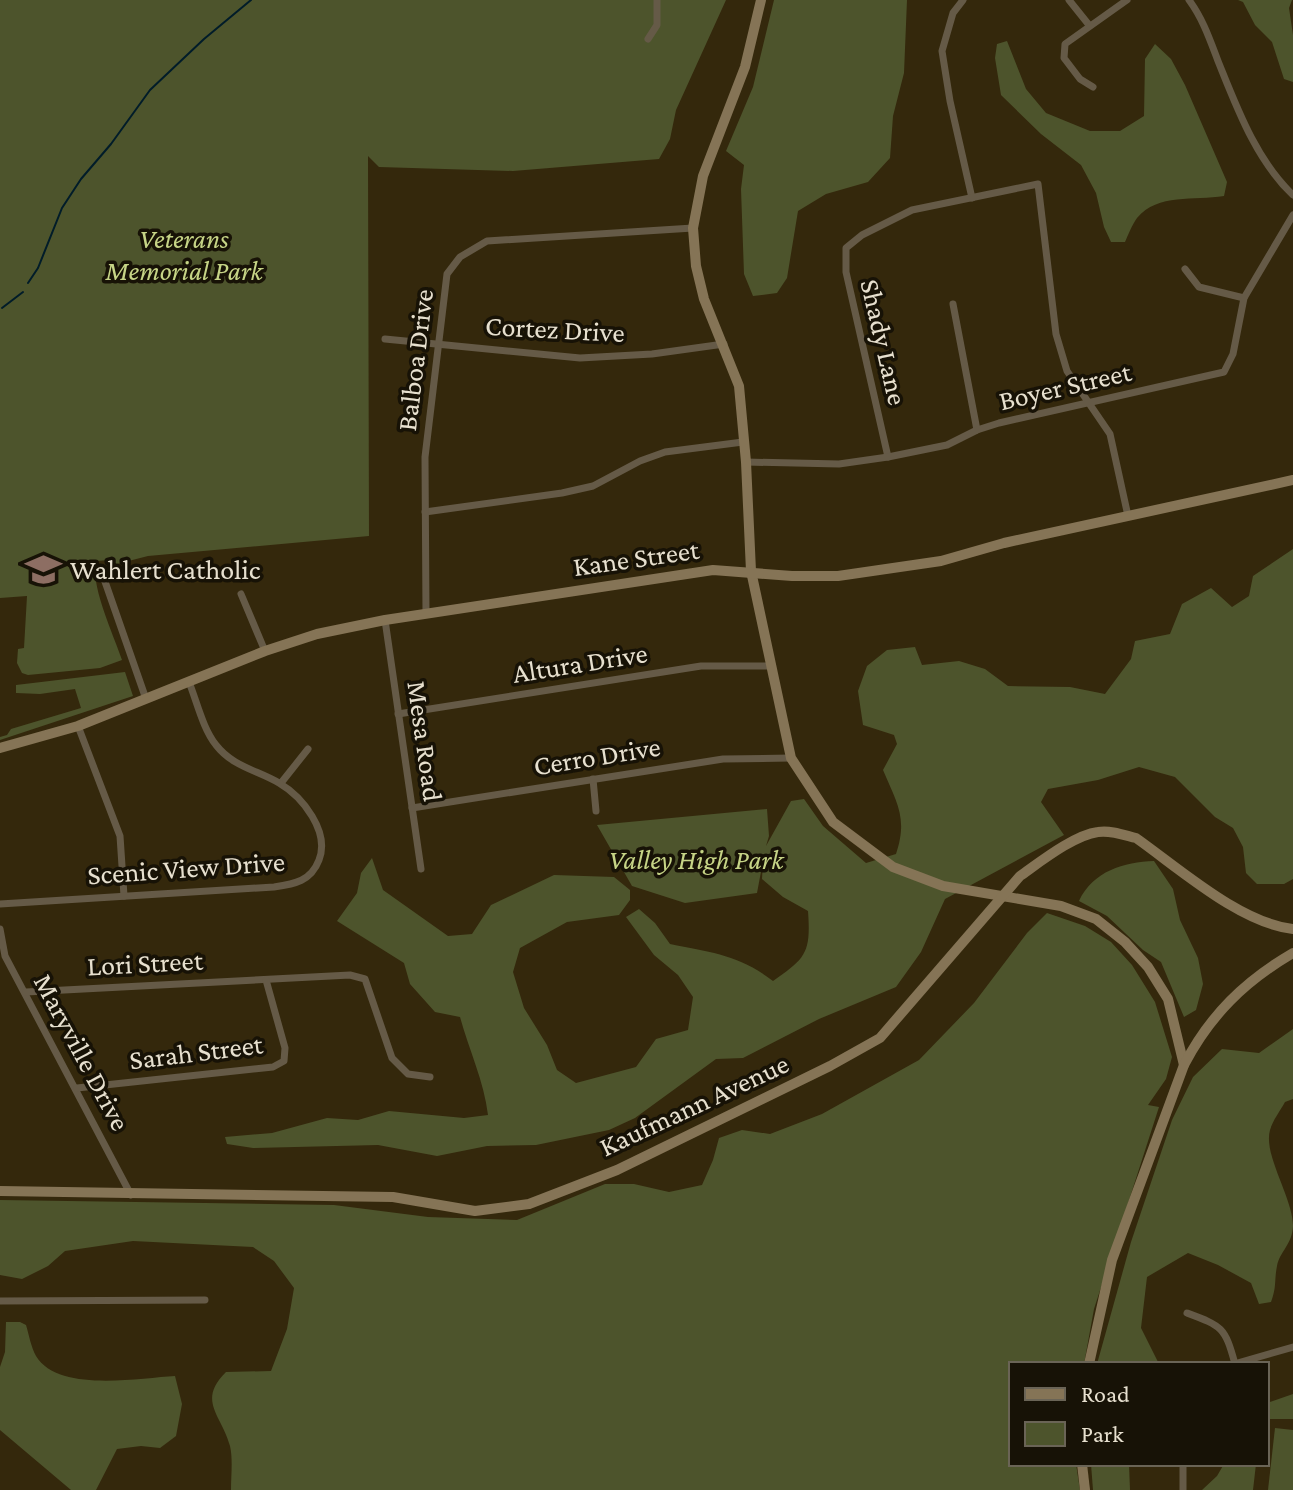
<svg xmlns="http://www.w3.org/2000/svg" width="1293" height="1490" viewBox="0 0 1293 1490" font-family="'Crimson Pro',serif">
<rect width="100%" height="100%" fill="#34280c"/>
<g fill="#4d542c">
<path d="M0 0H726L676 110 670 139 659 159 513 171 379 167 368 156 369 536 148 556 109 566V560L97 561C88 581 115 638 122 660L100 668 28 675 22 673 17 663 18 649 24 648 27 596 0 598Z"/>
<path d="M774 0H907L904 73 893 116 890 158 868 182 826 194 798 211 787 278 777 293 753 296 744 274 741 189 744 165 726 151 753 87Z"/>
<path d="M1238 0H1292L1289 8 1293 35V82L1284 79 1272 42 1255 25 1243 2Z"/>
<path d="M1007 41 1026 89 1046 113 1090 131H1120L1144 116 1145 59 1155 44 1171 59 1185 85 1227 182 1224 196C1194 201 1158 193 1137 218 1132 225 1128 235 1125 242H1111L1104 227 1096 193 1081 165 1041 134 1001 95 995 58 997 44Z"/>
<path d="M1293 549V879L1284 884H1257L1246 873 1243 847 1233 828 1215 817 1175 777 1139 767 1098 780 1048 789 1041 802 1064 835 945 899 921 952 896 987 819 1019 743 1058 716 1059 635 1118 609 1130 536 1145 487 1146 437 1156 378 1145 253 1148 227 1144 225 1137 272 1133 327 1118 358 1120 389 1111 464 1118 488 1115C484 1081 469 1050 460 1017L435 1012 410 984 404 963 337 921 357 893 361 873 372 858 383 890 448 936 472 934 491 905 554 875 614 877 630 890V900L619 915 567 922 520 948 513 972 524 1008 547 1045 557 1070 576 1083 636 1067 656 1039 688 1030 693 997 678 975 654 955 626 917 639 909 655 923 670 944C712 953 738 954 773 981 806 958 811 953 808 911L783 897 762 879 763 861 757 893 685 903 632 886 597 825 767 809 769 836 766 846 791 801 804 799 823 826 866 863 896 854C908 818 897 803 883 770L897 744 894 735 863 725 858 691 867 666 887 650 915 647 922 665 959 661 985 669 1008 686 1070 687 1105 694 1131 659 1135 641 1170 634 1182 604 1211 588 1232 607 1249 596 1253 576Z"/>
<path d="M125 672 133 696 0 740V737L7 735 11 729 81 708 75 689 40 694 16 693V685Z"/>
<path d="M1154 861 1173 889 1180 920 1198 958 1203 984 1196 1010 1184 1017 1161 962 1143 950 1107 916 1079 901C1093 871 1124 862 1154 861Z"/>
<path d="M1047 913 1085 926 1111 942 1132 965 1155 1002 1172 1057 1166 1079 1148 1105 1159 1107 1094 1309 1084 1364H1011V1464H1076L1080 1490H231C231 1476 233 1459 230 1446 221 1414 197 1401 226 1372L271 1371 287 1329 294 1288 274 1261 253 1247 133 1241 65 1251 48 1266 22 1279 0 1275V1200L334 1205 428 1217 517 1220 605 1184H634L669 1192 702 1185 713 1160 719 1138 742 1130 770 1134 822 1114 919 1060 974 1003 1027 933Z"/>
<path d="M1293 1029V1099L1285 1102C1280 1111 1273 1120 1270 1130 1263 1155 1293 1198 1293 1226 1292 1245 1280 1251 1277 1266 1274 1281 1277 1286 1271 1302L1259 1304 1251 1283 1218 1265 1188 1253 1147 1277 1141 1328 1159 1364H1097L1131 1242 1172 1120 1193 1077 1222 1049 1259 1053Z"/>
<path d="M6 1322H20L26 1325C29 1335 31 1347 36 1356 58 1393 139 1378 175 1376L182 1404 176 1436 160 1448 141 1446 117 1449 96 1490H71L0 1430V1367L5 1352Z"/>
<path d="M1293 1394V1419H1270L1267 1423V1403Z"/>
<path d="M1275 1428 1293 1430V1490H1268Z"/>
<path d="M1091 1464H1129L1130 1490H1093Z"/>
<path d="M1224 1464H1256L1253 1490H1202L1217 1476Z"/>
</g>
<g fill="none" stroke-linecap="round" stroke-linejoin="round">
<g stroke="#011c29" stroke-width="2">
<path d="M28 283 38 268 62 208 81 179 111 144 150 90 204 39 251 0"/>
<path d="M2 308 23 292"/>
</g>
<g stroke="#655a47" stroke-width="7">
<path d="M963 0 953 13 942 51 950 101 972 198"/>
<path d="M1069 0 1089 25"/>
<path d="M1189 0C1203 19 1210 40 1218 61 1237 108 1256 160 1293 195"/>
<path d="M648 39 657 25V0"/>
<path d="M1093 87 1080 79 1064 58 1065 44 1127 0"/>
<path d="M1185 269 1199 287 1244 298"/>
<path d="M953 304 977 430"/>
<path d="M385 339 580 358 652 354 724 344"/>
<path d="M888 457 846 272V248L862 235 912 210 1038 184 1056 334 1067 371 1110 434 1128 516"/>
<path d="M746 462 839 464 888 457 947 445 977 430 999 423 1224 372 1233 354 1244 298 1293 215"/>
<path d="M425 512 562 493 593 486 640 461 665 452 743 442"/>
<path d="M102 573 146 699"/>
<path d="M241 594 265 651"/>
<path d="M426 614 425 457 447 274 460 257 487 241 693 228"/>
<path d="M385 620 421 869"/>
<path d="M398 714 701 666H770"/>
<path d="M78 726 120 836 124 896"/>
<path d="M593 779 596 811"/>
<path d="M281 783 308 749"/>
<path d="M412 808 723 759 791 758"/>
<path d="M0 904 274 887C295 884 311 881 319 860 330 832 303 797 279 783 257 770 233 767 216 745 203 729 197 702 189 682"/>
<path d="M0 929 5 956 131 1195"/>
<path d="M26 992 350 975 365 979 392 1058 408 1074 430 1077"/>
<path d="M77 1088 273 1067 284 1061 285 1048 266 980"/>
<path d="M0 1301 205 1300"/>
<path d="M1187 1313C1222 1326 1225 1327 1235 1364"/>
<path d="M1234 1364 1293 1347"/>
<path d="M1183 1490V1464"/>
</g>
<g stroke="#857456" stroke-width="10">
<path d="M761 0 745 67 703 176 693 228 696 266 704 299 739 386 746 462 751 571 791 758 833 822 893 867 943 886 1061 906 1096 919 1125 942 1148 967 1168 999 1184 1065"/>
<path d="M0 748 78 726 265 651 317 634 385 620 713 570 792 576H838L941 561 1004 543 1293 480"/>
<path d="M0 1191 393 1197 475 1211 529 1204 617 1170 830 1066 880 1038 1020 876C1040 862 1074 835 1098 832 1111 830 1124 835 1136 838 1180 869 1240 923 1293 929"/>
<path d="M1089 1364 1112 1260 1184 1065C1210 1015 1245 981 1293 953"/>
<path d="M1082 1464 1085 1490"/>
</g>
</g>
<defs>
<symbol id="school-bare" viewBox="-9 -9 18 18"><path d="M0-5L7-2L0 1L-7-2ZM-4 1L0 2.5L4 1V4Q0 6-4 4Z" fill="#8d6e63" stroke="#171206" stroke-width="2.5" paint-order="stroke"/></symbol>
</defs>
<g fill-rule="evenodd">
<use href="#school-bare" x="18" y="544" width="51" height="51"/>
</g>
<g text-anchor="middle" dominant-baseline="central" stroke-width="7" stroke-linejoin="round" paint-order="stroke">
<g font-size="28" font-style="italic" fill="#c6d486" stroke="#171206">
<text x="184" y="238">Veterans<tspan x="184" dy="32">Memorial Park</tspan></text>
<text x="696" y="859">Valley High Park</text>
</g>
<g font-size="28" fill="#e7e0cf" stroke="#171206">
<text transform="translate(555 329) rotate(3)">Cortez Drive</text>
<text transform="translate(884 342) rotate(77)">Shady Lane</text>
<text transform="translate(415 360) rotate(-83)">Balboa Drive</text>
<text transform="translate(1065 386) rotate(-13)">Boyer Street</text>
<text transform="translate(636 558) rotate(-8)">Kane Street</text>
<text transform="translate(580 663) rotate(-9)">Altura Drive</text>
<text transform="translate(425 741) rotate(82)">Mesa Road</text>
<text transform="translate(597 756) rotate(-9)">Cerro Drive</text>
<text transform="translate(186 868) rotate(-4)">Scenic View Drive</text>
<text transform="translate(145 963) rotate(-3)">Lori Street</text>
<text transform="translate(82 1052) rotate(62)">Maryville Drive</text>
<text transform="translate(196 1052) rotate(-7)">Sarah Street</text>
<text transform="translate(694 1105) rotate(-25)">Kaufmann Avenue</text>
</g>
<g font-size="28" fill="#e7e0cf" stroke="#171206" text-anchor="start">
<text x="70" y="569">Wahlert Catholic</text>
</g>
</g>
<rect x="1009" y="1362" width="260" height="104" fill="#171206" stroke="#6a6456" stroke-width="2"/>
<rect x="1025" y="1388" width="40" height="12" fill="#857456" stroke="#6a6456" stroke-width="2"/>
<text x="1081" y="1402" font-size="24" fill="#e7e0cf">Road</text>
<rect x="1025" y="1422" width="40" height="24" fill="#4d542c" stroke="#6a6456" stroke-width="2"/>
<text x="1081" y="1442" font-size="24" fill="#e7e0cf">Park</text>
</svg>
